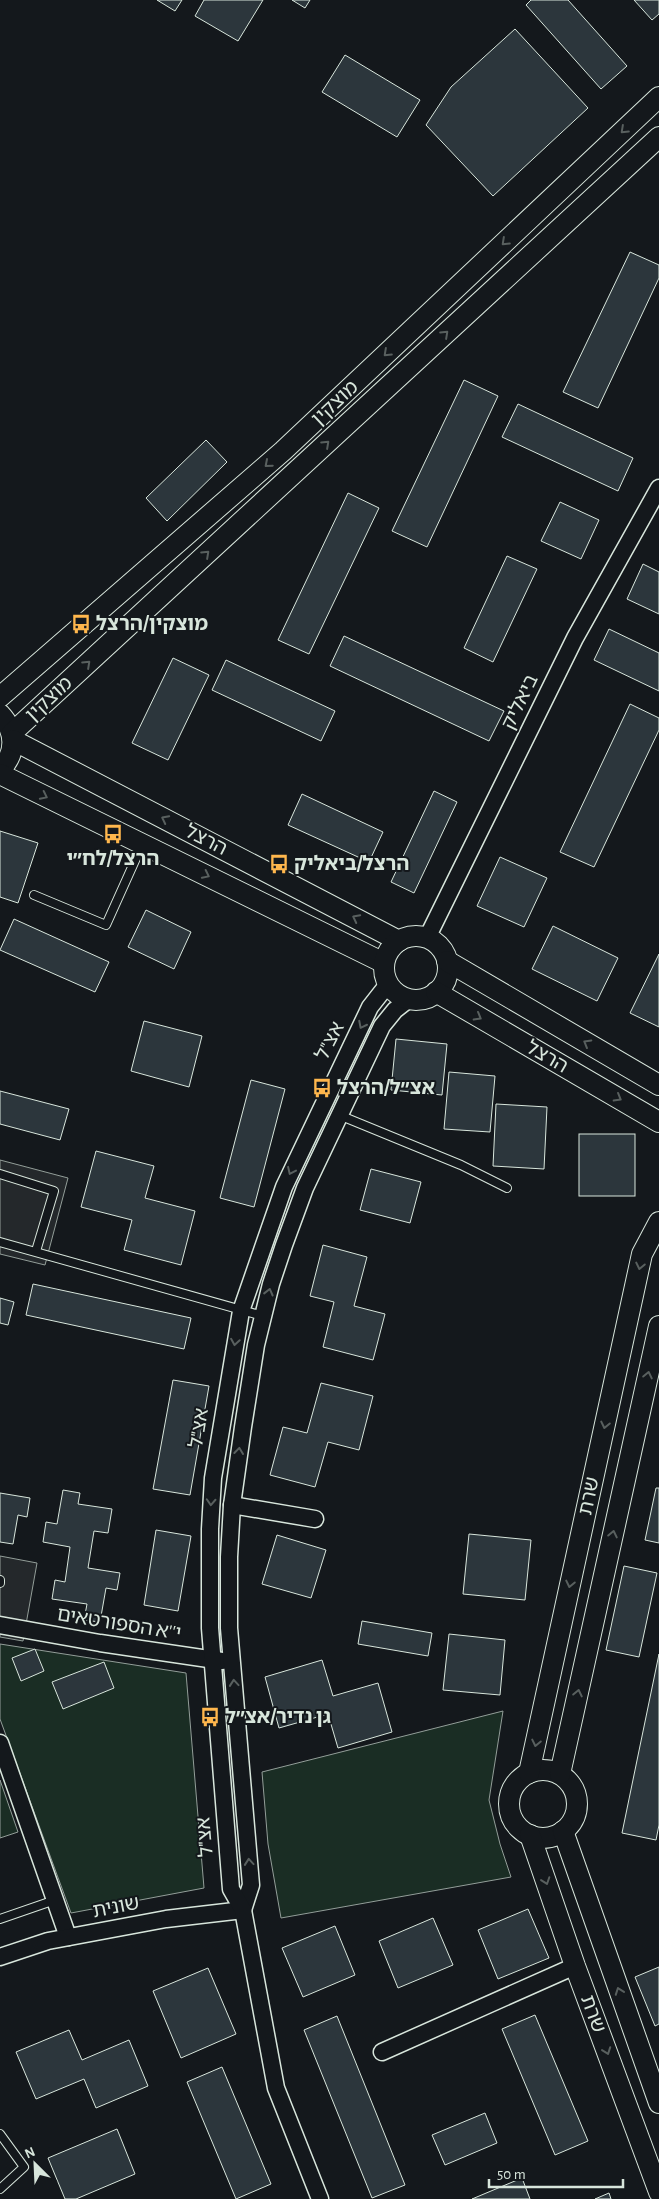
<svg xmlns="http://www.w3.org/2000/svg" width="659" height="2199" viewBox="0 0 659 2199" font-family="'Alegreya Sans','Noto Sans Hebrew',sans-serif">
<rect width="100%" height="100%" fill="#14181c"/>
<g fill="#1a2d24" stroke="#939e99">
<path d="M0 1644 186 1673 204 1888 71 1913 0 1719Z"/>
<path d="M503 1711 489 1800 500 1844 511 1877 281 1918 268 1844 262 1772Z"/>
<path d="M0 1780 18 1832 0 1838Z"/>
</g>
<g fill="#24282b" stroke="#939e99">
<path d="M0 1160 68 1178 45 1265 0 1254Z"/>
<path d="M0 1556 37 1563 23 1641 0 1637Z"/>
</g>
<g fill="#2c363c" stroke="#d8e6dc">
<path d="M157 0H182L175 11Z"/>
<path d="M204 0H263L238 41 195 16Z"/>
<path d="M292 0H310L305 8Z"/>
<path d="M531 0H568L627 66 601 89 526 5Z"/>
<path d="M634 0H659V14L652 20Z"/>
<path d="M515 29 588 108 493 196 426 125 451 87Z"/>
<path d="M345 55 420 100 397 137 322 92Z"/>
<path d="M630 252 659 265V278L598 408 563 392Z"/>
<path d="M464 380 498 396 427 547 392 531Z"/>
<path d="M518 404 633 458 618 491 502 437Z"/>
<path d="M206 440 227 462 167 521 146 498Z"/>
<path d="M348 493 379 508 309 654 278 640Z"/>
<path d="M560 502 599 520 581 559 541 541Z"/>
<path d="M507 556 537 569 493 662 464 648Z"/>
<path d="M643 564 659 572V614L627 599Z"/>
<path d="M609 629 659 653V691L594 660Z"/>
<path d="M344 636 504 711 489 741 330 666Z"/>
<path d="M173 658 209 675 168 760 132 743Z"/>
<path d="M226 660 335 711 321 741 212 690Z"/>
<path d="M630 704 659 718V730L594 867 560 852Z"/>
<path d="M434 791 457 802 414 893 391 882Z"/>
<path d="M302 794 383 832 369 862 288 825Z"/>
<path d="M0 831 38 843 18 903 0 897Z"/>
<path d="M500 857 547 878 524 927 477 906Z"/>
<path d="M146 910 191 932 174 969 128 947Z"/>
<path d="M14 919 109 962 95 992 0 950Z"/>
<path d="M553 926 618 958 597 1001 532 969Z"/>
<path d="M659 954V1027L630 1013Z"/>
<path d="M144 1021 202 1036 189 1087 131 1071Z"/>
<path d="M396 1039 447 1044 442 1095 391 1090Z"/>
<path d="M449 1072 495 1076 490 1132 444 1129Z"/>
<path d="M251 1080 285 1089 254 1207 220 1198Z"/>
<path d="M0 1091 69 1109 60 1140 0 1124Z"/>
<path d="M496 1104 547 1107 544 1169 493 1166Z"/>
<rect x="579" y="1134" width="56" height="62"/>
<path d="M96 1151 154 1166 145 1198 195 1211 181 1265 124 1250 132 1220 81 1207Z"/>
<path d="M371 1169 421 1182 410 1223 360 1210Z"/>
<path d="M323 1245 367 1257 354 1306 385 1314 373 1360 323 1347 334 1302 310 1296Z"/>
<path d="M33 1284 191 1318 184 1349 26 1315Z"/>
<path d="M0 1298 14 1302 8 1325 0 1323Z"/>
<path d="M173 1380 209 1386 190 1495 153 1489Z"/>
<path d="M321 1383 373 1396 359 1450 328 1442 315 1487 270 1475 283 1427 307 1433Z"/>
<path d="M656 1488H659V1543L645 1540Z"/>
<path d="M63 1490 80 1493 78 1504 112 1509 108 1533 94 1531 88 1568 120 1573 117 1590 106 1588 100 1622 84 1620 87 1604 52 1599 55 1580 65 1582 70 1547 43 1542 46 1522 57 1524Z"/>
<path d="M0 1493 30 1498 27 1517 18 1515 13 1544 0 1542Z"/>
<path d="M156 1530 191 1536 178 1611 144 1605Z"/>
<path d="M469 1534 531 1540 525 1600 463 1594Z"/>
<path d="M277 1535 326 1550 311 1598 262 1584Z"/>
<path d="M624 1566 657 1573 639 1657 606 1650Z"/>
<path d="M362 1621 432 1633 428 1656 358 1644Z"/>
<path d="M449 1634 505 1640 500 1695 443 1690Z"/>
<path d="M35 1649 44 1671 21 1681 12 1658Z"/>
<path d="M659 1654V1825L656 1840 622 1833Z"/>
<path d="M322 1660 333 1696 378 1683 392 1732 338 1748 328 1714 279 1728 265 1677Z"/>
<path d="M104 1662 114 1688 63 1709 52 1682Z"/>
<path d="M528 1909 549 1958 498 1979 478 1930Z"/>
<path d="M433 1918 453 1965 398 1988 379 1941Z"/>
<path d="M335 1926 355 1975 303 1997 282 1948Z"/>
<path d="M659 1967V2024L655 2026 635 1977Z"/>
<path d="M208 1968 236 2034 181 2058 153 1991Z"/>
<path d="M535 2015 588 2141 555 2155 502 2029Z"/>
<path d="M337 2016 405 2185 372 2198 304 2030Z"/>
<path d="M69 2030 82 2060 129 2040 148 2086 96 2108 84 2079 36 2099 16 2052Z"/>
<path d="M222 2067 271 2184 236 2199 187 2082Z"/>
<path d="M485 2113 497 2143 445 2165 432 2135Z"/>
<path d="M117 2129 135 2174 76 2199H65L48 2158Z"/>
<path d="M522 2178 530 2199H472Z"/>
<path d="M609 2193 611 2199H595Z"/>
</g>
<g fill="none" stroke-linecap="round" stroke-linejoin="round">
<defs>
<g id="service">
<path d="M34 895 106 925 142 845"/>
<path d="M339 1115 461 1165 507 1188"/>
<path d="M0 1174 54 1191 36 1251"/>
<path d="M0 1242 263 1316"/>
<path d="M0 1580V1583"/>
<path d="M0 1919 55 1900"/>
<path d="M0 2134 24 2167 0 2189"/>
</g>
<g id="minor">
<path d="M427 938 575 638 659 488"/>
<path d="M232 1505 315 1519"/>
<path d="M0 1625 100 1643 222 1661"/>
<path d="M0 1743 68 1937"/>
<path d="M243 1910 251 1885 229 1628V1557L232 1505 243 1427 256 1345 271 1284 284 1245 305 1188 382 1026 395 1010 409 999"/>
<path d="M0 1957 48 1941 166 1919 243 1910"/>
<path d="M382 2052 575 1966"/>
<path d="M320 2199 276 2088 243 1910 231 1889 210 1628V1529L213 1478 241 1311 284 1187 370 1007 388 984"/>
</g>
<g id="tertiary">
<path d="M0 697 283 451 659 97"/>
<path d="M0 714C16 731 17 753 0 770"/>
<path d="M12 733 659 137"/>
<path d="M13 740 399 941"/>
<path d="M0 774 384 963"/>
<circle cx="416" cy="968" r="32"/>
<path d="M447 961 659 1085"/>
<path d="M436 992 659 1122"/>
<circle cx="543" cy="1804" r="34"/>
<path d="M529 1773 642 1254 659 1222"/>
<path d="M560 1774 659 1326"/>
<path d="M563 1831 659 2103"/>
<path d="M530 1835 575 1966 659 2192"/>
</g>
</defs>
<use href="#service" stroke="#d8e6dc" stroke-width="10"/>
<use href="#minor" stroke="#d8e6dc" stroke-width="19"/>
<use href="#tertiary" stroke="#d8e6dc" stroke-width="22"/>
<use href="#service" stroke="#14181c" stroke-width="8"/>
<use href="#minor" stroke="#14181c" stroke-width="16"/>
<use href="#tertiary" stroke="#14181c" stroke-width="20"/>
</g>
<defs><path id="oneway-chevron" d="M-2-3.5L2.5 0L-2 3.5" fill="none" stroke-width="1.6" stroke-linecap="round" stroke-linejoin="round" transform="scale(1.25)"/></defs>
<g stroke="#59605f">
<use href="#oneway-chevron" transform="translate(624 130) rotate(137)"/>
<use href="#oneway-chevron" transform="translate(505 242) rotate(137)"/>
<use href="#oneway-chevron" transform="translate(445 334) rotate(-43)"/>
<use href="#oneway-chevron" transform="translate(387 353) rotate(137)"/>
<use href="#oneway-chevron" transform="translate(326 444) rotate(-43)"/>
<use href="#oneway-chevron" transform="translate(268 464) rotate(139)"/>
<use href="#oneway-chevron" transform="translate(206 554) rotate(-43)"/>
<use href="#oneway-chevron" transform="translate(87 664) rotate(-43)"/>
<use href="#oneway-chevron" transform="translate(44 796) rotate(26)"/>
<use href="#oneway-chevron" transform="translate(165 819) rotate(-153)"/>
<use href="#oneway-chevron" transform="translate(206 875) rotate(26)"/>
<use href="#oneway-chevron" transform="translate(356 918) rotate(-153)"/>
<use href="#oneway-chevron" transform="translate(478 1017) rotate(30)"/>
<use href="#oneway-chevron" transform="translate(362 1025) rotate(117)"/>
<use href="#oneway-chevron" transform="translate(587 1043) rotate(-150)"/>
<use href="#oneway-chevron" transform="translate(618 1098) rotate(30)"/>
<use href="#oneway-chevron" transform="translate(291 1171) rotate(115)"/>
<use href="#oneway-chevron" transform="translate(640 1266) rotate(102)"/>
<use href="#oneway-chevron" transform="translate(269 1292) rotate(-76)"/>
<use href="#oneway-chevron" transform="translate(235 1342) rotate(99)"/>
<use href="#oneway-chevron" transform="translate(648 1375) rotate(-78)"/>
<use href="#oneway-chevron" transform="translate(605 1425) rotate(102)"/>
<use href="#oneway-chevron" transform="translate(239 1451) rotate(-83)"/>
<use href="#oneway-chevron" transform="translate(211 1502) rotate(93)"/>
<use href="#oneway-chevron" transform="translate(613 1534) rotate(-78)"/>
<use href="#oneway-chevron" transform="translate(570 1584) rotate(102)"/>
<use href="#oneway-chevron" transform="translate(234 1683) rotate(-95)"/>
<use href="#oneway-chevron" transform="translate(578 1693) rotate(-78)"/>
<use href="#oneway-chevron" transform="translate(536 1743) rotate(102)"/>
<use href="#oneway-chevron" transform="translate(249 1862) rotate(-95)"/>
<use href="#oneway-chevron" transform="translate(546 1881) rotate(71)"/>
<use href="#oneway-chevron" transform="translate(619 1991) rotate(-110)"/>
<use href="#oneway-chevron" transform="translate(607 2051) rotate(70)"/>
</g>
<defs>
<symbol id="bus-bare" viewBox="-9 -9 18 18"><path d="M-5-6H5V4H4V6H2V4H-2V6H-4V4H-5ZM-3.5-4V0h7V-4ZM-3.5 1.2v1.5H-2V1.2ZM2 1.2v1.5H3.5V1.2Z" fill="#ffb74d" stroke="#14181c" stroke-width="2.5" paint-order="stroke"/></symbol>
</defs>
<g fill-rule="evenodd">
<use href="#bus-bare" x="67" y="610" width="28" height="28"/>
<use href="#bus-bare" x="99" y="820" width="28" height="28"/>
<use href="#bus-bare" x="265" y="850" width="28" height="28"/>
<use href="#bus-bare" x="308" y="1074" width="28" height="28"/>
<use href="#bus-bare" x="196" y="1703" width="28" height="28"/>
</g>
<g text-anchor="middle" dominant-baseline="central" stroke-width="4" stroke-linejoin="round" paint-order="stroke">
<g font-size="20" fill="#d8e6dc" stroke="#14181c">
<text transform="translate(335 403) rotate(-43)">מוצקין</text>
<text transform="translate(49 699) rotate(-43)">מוצקין</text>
<text transform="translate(520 702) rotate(-64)">ביאליק</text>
<text transform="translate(206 840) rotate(27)">הרצל</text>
<text transform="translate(330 1041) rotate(-63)">אצ"ל</text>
<text transform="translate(547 1057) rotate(30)">הרצל</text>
<text transform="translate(199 1428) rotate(-81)">אצ"ל</text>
<text transform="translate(589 1496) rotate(-78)">שרת</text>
<text transform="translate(119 1624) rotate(9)">י''א הספורטאים</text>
<text transform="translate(205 1837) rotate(-95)">אצ"ל</text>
<text transform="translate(116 1907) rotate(-11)">שונית</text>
<text transform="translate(593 2014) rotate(70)">שרת</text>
</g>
<g font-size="20" font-weight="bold" fill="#d8e6dc" stroke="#14181c" text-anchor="start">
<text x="96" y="624">מוצקין/הרצל</text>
<text x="113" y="859" text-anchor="middle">הרצל/לח״י</text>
<text x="294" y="864">הרצל/ביאליק</text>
<text x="337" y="1088">אצ״ל/הרצל</text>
<text x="225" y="1717">גן נדיר/אצ״ל</text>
</g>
</g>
<g transform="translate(35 2164) rotate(336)" stroke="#14181c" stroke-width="4" paint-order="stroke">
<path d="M0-4L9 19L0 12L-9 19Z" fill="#d8e6dc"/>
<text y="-8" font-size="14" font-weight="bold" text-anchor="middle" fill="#d8e6dc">N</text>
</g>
<path d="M489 2179v8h134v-8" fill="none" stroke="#d8e6dc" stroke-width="2.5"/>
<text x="497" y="2179" font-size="15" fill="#d8e6dc" stroke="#14181c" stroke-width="4" paint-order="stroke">50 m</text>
</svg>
